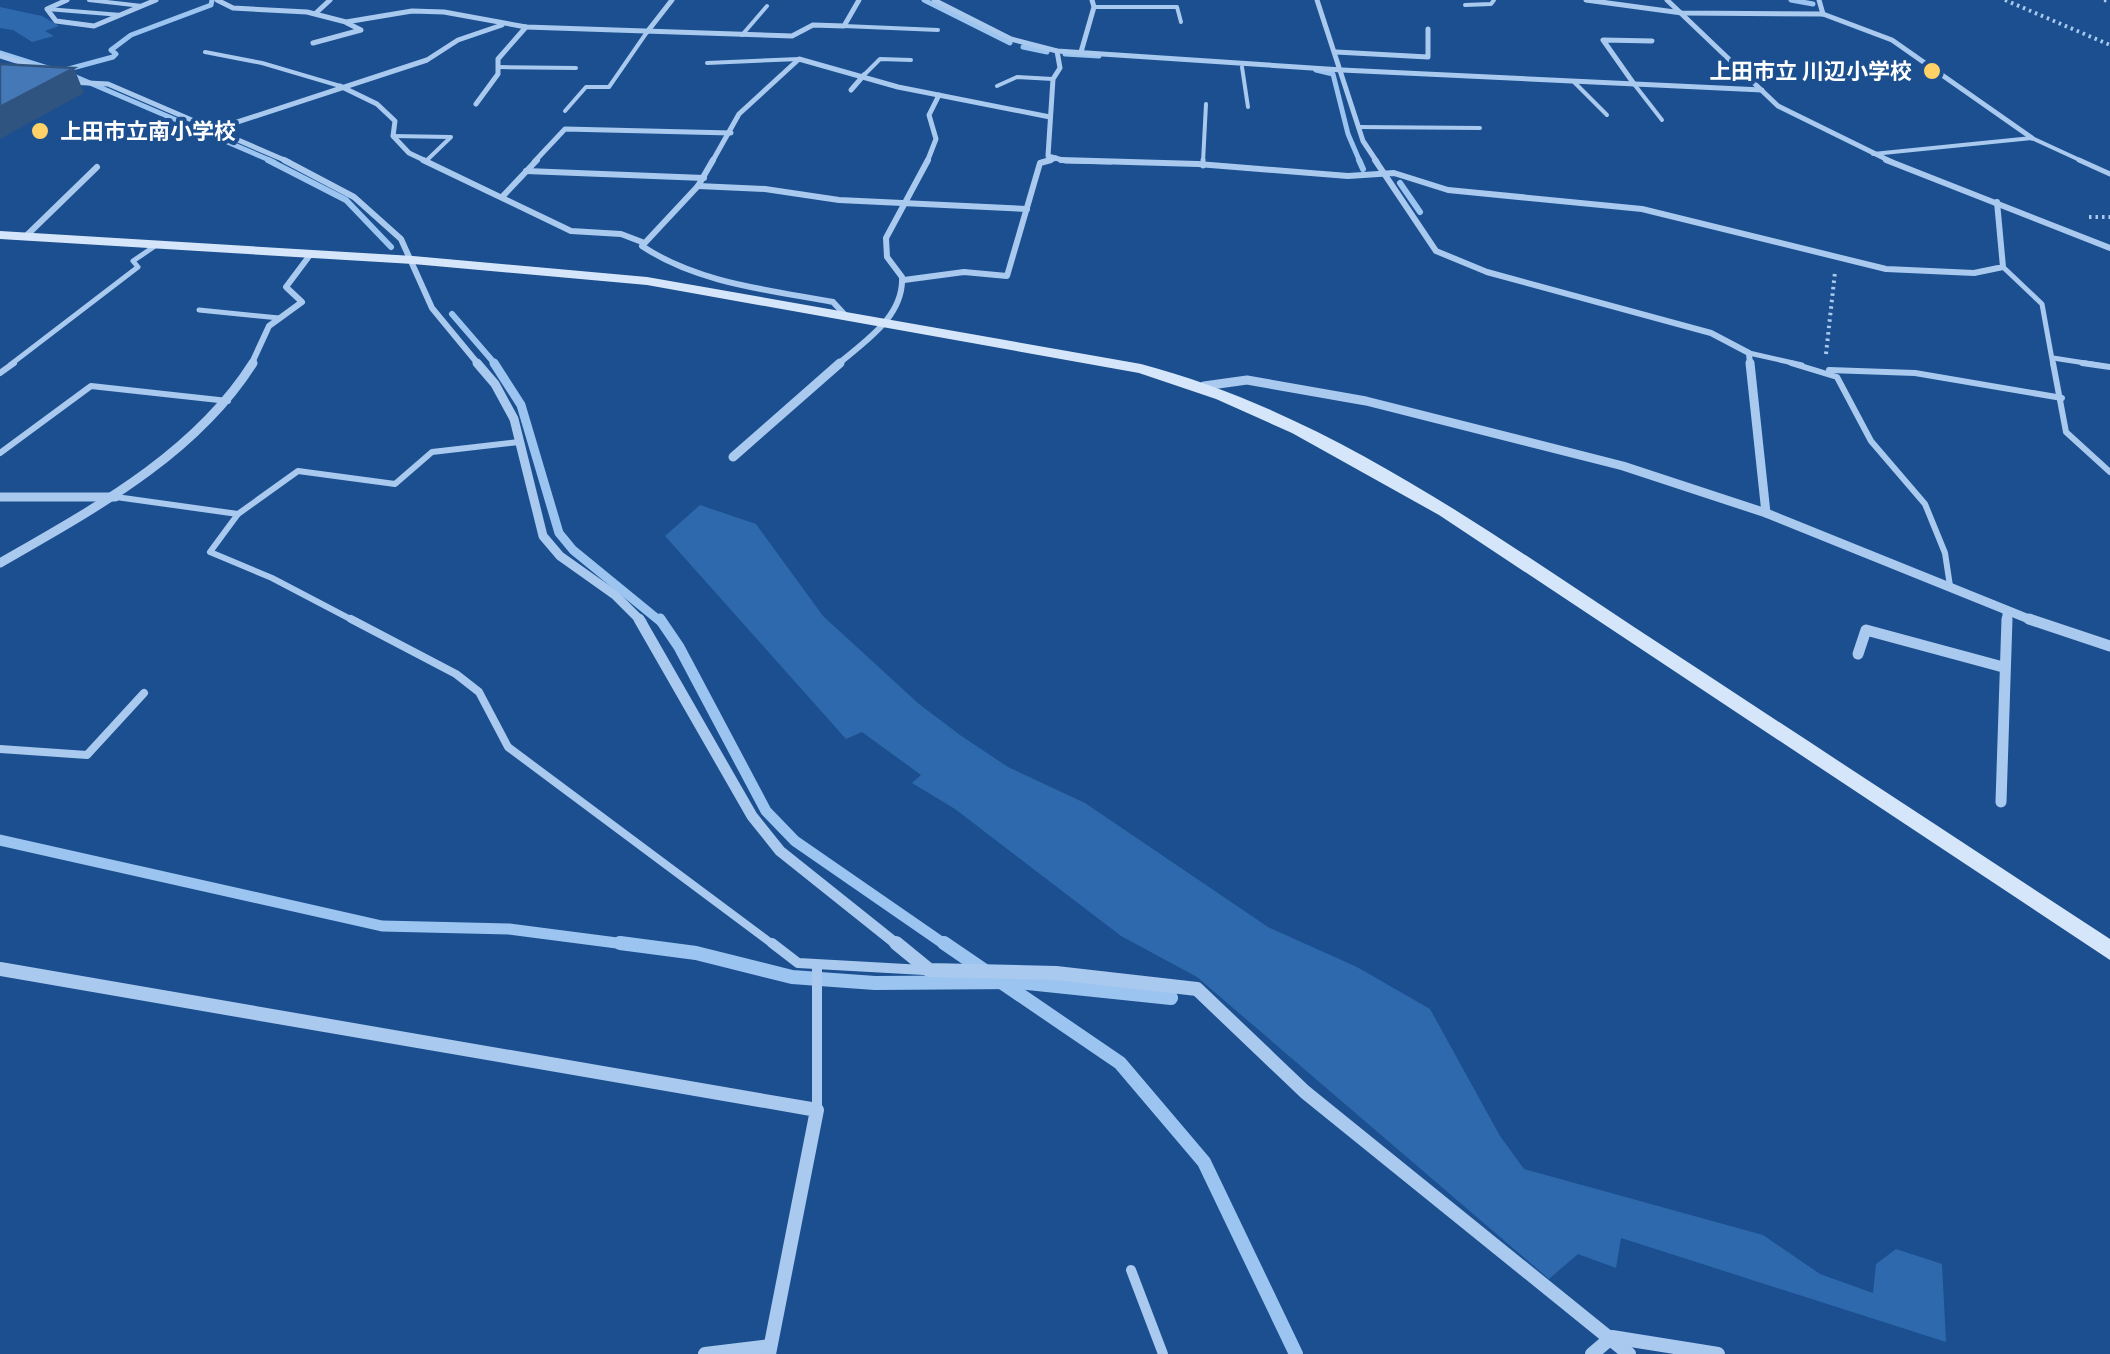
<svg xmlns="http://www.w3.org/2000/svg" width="2110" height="1354" viewBox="0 0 2110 1354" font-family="Poppins,'Noto Sans JP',sans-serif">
<rect width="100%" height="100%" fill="#1b4f8f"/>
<g fill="#2e69ad">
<path d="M0 7 42 16 59 26 45 31 54 36 32 42 13 30 0 28Z"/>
<path d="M700 505 756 524 823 616 919 704 960 735 1008 767 1085 803 1268 927 1357 967 1430 1009 1500 1136 1524 1169 1763 1235 1820 1274 1873 1293 1876 1264 1896 1249 1942 1264 1946 1342 1621 1238 1616 1268 1578 1254 1549 1279 1197 977 1121 936 955 809 912 783 921 775 862 732 846 739 665 536Z"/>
</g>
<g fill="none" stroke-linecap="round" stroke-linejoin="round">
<g stroke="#9cc4f0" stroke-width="5">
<path d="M924 0 1010 43"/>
<path d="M1791 0 1813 4"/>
<path d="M1023 47 1047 52"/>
<path d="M0 53 76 77 274 162"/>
<path d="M1065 54 1099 56"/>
<path d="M1316 70 1333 74 1348 134 1360 162"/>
<path d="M61 71 113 57 116 54 111 50 131 35 211 5 212 0"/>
</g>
<g stroke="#9cc4f0" stroke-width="6">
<path d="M268 160 346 200 391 247"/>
<path d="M1359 160 1363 169"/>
<path d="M1400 183 1420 212"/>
<path d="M452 314 496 365"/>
</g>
<path stroke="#9cc4f0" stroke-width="9" d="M494 363 521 405 559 533 573 550 661 622"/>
<g stroke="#9cc4f0" stroke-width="11">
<path d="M660 619 679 647 766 811 795 841 947 946"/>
<path d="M0 840 382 926 509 929 640 946"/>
</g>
<g stroke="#9cc4f0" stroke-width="14">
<path d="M620 943 696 953 792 977 875 983 1018 982 1171 998"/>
<path d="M944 943 1120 1063 1204 1162 1296 1354"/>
</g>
<g stroke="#a9c9ee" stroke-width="4" stroke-dasharray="2.5 4" stroke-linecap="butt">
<path d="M2005 0 2110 45"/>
<path d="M2104 0 2110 1"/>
<path d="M2089 217H2110"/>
<path d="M1826 354 1835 272"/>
</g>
<g stroke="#a9c9ee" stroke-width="4">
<path d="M89 0 142 6"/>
<path d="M1465 5 1491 4 1494 0"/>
<path d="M1094 7H1177L1181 22"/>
<path d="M47 9 121 15"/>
<path d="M844 26 938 30"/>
<path d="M742 35 767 6"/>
<path d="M205 52 262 63 340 86"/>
<path d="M707 63 799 59"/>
<path d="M498 67 576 68"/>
<path d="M1242 67 1248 107"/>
<path d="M864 75 880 59 911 60"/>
<path d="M1574 82 1607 115"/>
<path d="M1634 84 1662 120"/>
<path d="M997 86 1017 77 1053 79"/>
<path d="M565 111 586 87H609L647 32"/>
<path d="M1359 127 1480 128"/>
<path d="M393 136 451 137 426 161"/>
<path d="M1873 154 2032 138 2084 162"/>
<path d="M1203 162 1206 104"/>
</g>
<g stroke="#a9c9ee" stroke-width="5">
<path d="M2079 160 2110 174"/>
<path d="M1203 166V160"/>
<path d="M2003 267 2042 304 2053 365"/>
<path d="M199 310 279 318"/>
<path d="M1749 353 1802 365"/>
<path d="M2053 358 2098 365"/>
<path d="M10 365 138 267 133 261 155 246"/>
</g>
<g stroke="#a9c9ee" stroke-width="6">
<path d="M1791 363 1837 377 1871 441 1925 504 1945 553 1950 586"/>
<path d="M2053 363 2066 432 2110 472"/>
<path d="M2082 363 2110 367"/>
<path d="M1829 370 1915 373 2062 398"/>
<path d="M0 373 14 363"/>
<path d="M0 453 91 386 228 401"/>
<path d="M116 497 238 514 210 552 272 578 356 622"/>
<path d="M238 514 298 471 395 484 432 452 519 442"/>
</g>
<g stroke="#a9c9ee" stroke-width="8">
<path d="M351 619 456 674 479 692 508 747 775 946"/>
<path d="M0 749 87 755 144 693"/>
</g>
<g stroke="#a9c9ee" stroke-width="10">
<path d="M772 943 798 963 924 970"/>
<path d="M817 965V1110"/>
<path d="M1131 1270 1163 1354"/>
</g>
<g stroke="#a9c9ee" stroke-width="5">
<path d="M67 0 47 9 56 21 94 26 156 0"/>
<path d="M217 0 233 8 307 12 346 22 412 11 444 12 526 27 792 36 813 25 844 26 859 0"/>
<path d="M934 0 1011 39 1057 51 1342 70 1762 90"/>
<path d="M1317 0 1363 141 1377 162"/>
<path d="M1586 0 1682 13 1823 14 1892 40 2032 138"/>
<path d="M1667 0 1778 106 1892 162"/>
<path d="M1819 0 1823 14"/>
<path d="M316 13 330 0"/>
<path d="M647 32 672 0"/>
<path d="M313 43 361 30 347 23"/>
<path d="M1057 51 1060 68 1053 79 1048 156 1066 161 1111 162"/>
<path d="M1081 52 1094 7 1092 0"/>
<path d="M1336 52 1428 57V29"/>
<path d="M0 56 45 70"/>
<path d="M69 82 108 84 289 162"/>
<path d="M1634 84 1603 40 1652 41"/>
<path d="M340 86 377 104 395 121 393 136 409 153 428 162"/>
<path d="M851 90 864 75"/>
<path d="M476 104 498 74V59L526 27"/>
<path d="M216 129 427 60 458 40 502 25"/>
<path d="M534 162 565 129 731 133"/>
<path d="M712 162 739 114 799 59 898 87 1050 117"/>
<path d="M927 162 936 139 929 115 939 95"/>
<path d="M1043 162 1056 158"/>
</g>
<g stroke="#a9c9ee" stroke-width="6">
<path d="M284 160 354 197 401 239 432 308 479 365"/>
<path d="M423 160 571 231 621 234 642 242"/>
<path d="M713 160 698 186 642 246C697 283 769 290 833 302L845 315"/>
<path d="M1061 160 1198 164 1348 176 1394 173 1448 190 1642 209 1886 269 1974 273 2003 267 1997 202"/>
<path d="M1375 160 1436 251 1487 272 1711 333 1749 353 1750 365"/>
<path d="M1886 160 2110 248"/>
<path d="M526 171 704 178"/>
<path d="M698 186 765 189 839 200 1027 209"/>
<path d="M502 197 537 160"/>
<path d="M25 237 97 167"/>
<path d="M904 280 964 272 1007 276 1040 163 1051 160"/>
<path d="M251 365 269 326 302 302 286 287 310 255"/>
<path d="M837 365C864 342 904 317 902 277L887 257 886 238 928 160"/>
</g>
<g stroke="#a9c9ee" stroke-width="9">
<path d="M477 363 495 384 514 419 543 536 560 556 615 595 642 622"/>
<path d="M1750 363 1766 513"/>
<path d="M1204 386 1247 380 1366 401 1623 466 1766 513 2036 622"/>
<path d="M733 457 840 363"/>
<path d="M0 497H115"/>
<path d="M0 563C92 510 195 455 253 363"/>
<path d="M2007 622V612"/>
</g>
<g stroke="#a9c9ee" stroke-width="11">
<path d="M639 619 752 816 780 851 899 946"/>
<path d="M2029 619 2110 646"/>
<path d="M1858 654 1866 630 2003 667"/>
<path d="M2001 802 2007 619"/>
</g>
<g stroke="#a9c9ee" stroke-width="14">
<path d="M896 943 929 970 1056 973 1197 989 1305 1092 1629 1354"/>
<path d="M0 969 817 1110 769 1354"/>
<path d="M705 1354 770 1346"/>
<path d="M1592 1354 1612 1337 1718 1354"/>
</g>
<path fill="#d6e6fa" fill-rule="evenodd" d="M0 231 413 256 647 277 1141 364C1323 412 1479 525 1634 627 1793 731 1951 835 2110 939V960L1439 515 1292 433 1216 399 1139 373 647 285 413 264 0 239Z"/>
</g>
<path fill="#305480" d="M74 68 84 93 0 139V107Z"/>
<path fill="#4478b7" stroke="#305480" stroke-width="2.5" d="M0 64 74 68 0 107Z"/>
<g fill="#ffd166" stroke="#1b4f8f" stroke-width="4">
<circle cx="1932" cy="71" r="10"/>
<circle cx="40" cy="131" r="10"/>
</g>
<g text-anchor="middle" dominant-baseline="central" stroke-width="8" stroke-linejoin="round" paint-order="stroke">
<g font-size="22" font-weight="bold" fill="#fff" stroke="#1b4f8f" text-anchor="end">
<text x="1912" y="71">上田市立 川辺小学校</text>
<text x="60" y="131" text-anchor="start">上田市立南小学校</text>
</g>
</g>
</svg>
